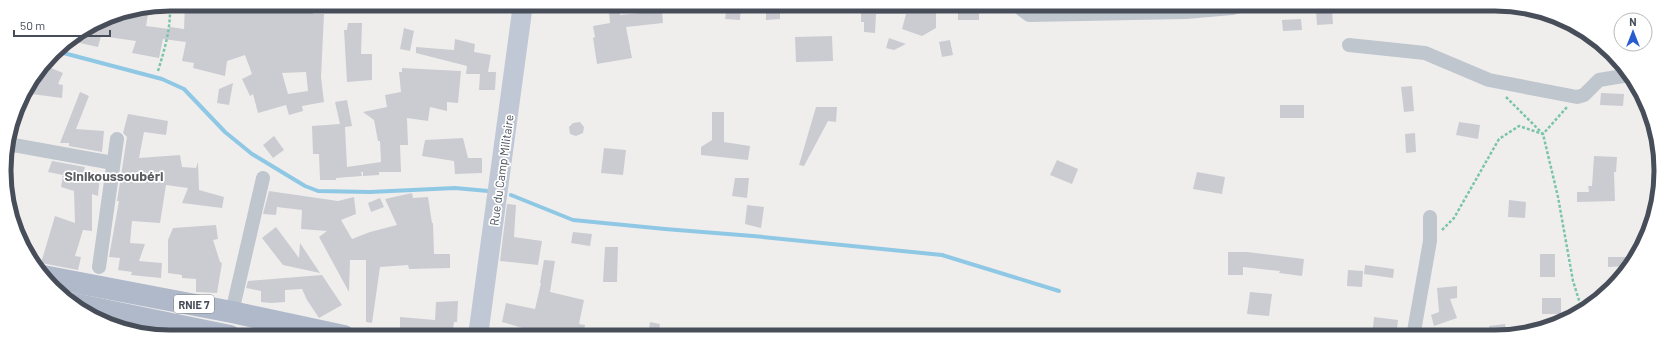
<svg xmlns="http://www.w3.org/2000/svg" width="1665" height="341" viewBox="0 0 1665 341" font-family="Barlow,sans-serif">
<rect width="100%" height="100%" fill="#f0eeed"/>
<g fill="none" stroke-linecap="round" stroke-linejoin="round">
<g stroke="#8fc8e4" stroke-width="4">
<path d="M56 51 162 79 184 89 225 132 252 154 305 186 318 191 370 192 455 188 488 191"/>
<path d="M511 195 573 220 665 229 753 236 942 255 1059 291"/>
</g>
</g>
<g fill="#caccd2" fill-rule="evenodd">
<path d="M185 4H273V8L292 9V6L314 8 313 14H324L321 77 324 102 302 106 303 111 289 115 286 105 258 113 253 94 250 96 242 79 252 74 245 55 227 61 225 76 193 68 194 63 182 61 186 42 163 39 159 58 132 53 136 41 101 36 98 47 71 41 107 17 149 8 146 26 169 29 170 27 184 29ZM306 72 308 91 288 94 282 73Z"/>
<path d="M727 5H741L740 20 725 19Z"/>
<path d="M766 5H780V19L766 20Z"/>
<path d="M861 5H936V28L922 36 902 29 906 14H876L875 33 864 32V22H861Z"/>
<rect x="958" y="5" width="21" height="15"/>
<path d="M1332 10 1333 24 1317 25 1316 11Z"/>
<path d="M662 11 663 23 626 27 632 58 597 64 593 38 595 37 593 26 610 23 609 13 620 12V15Z"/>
<path d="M1301 19 1302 30 1283 31 1282 20Z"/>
<path d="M348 23H362L361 54H372V80L347 82 344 30H347Z"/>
<path d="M404 28 414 31 410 51 400 49Z"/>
<path d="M832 36 833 61 796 62 795 37Z"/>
<path d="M889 38 906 44 894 50 886 48Z"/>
<path d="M455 39 475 44 474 52 491 55 488 72H496L495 90H479L480 74H466L467 66 416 53V47L454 50Z"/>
<path d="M950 40 953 55 942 57 939 42Z"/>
<path d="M44 65 63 73 58 84 63 85 62 98 24 93Z"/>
<path d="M402 68 461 71 458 103 447 102V111L430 107 428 121 407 118 408 145H400L401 172H379V175L363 176V172H361L362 176 336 178V180H320L319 154H313L312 126 340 124 335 102 347 100 352 126 345 127 347 167 381 162 380 141H378L374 120 363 112 387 107 385 95 401 92 399 72H402Z"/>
<path d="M233 83 229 105 217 103 219 89Z"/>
<path d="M1412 86 1414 111 1404 112 1401 87Z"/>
<path d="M80 92 89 96 76 129 104 131 102 152 69 146V143H60Z"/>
<path d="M1601 93 1624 94 1623 106 1600 105Z"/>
<rect x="1280" y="105" width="24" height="13"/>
<path d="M816 107H837L836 122 828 121 804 166 799 165Z"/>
<path d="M712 112H724V142L750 146 748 160 701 155V147L712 140Z"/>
<path d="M128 114 168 121 166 135 144 132 139 158 180 155 182 167 196 168 198 162 199 190 224 197 222 208 182 203 188 188 166 185 160 223 132 221 130 243 145 244 139 261 162 263 161 278 131 275 132 272 118 270 120 258 109 257 119 201H117L127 137 123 133Z"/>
<path d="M580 122 584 127 583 133 576 136 570 134 569 127 573 123Z"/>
<path d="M1459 122 1480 125 1478 139 1456 135Z"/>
<path d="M1415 133 1416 152 1406 153 1405 134Z"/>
<path d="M274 136 284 150 273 158 263 145Z"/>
<path d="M463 138 468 158H482V173L455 174 454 161 422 156 425 140Z"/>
<path d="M604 148 626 150 623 175 601 173Z"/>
<path d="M1594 156 1617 157 1616 172H1614L1615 201 1577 202V192H1589L1588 186H1592Z"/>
<path d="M1057 160 1078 169 1072 184 1050 175Z"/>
<path d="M52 161 85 167 83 175 100 174 98 196 92 194V231L83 230 75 256 81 257 78 270 41 263 55 216 75 223 74 191 61 187 63 175 48 172Z"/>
<path d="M1197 172 1225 177 1222 194 1193 189Z"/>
<path d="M735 178H749L747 198 732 196Z"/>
<path d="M269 191 338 201 354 197 356 214 341 220 352 239 370 232 397 225 385 199 412 193 413 198 428 197 432 223H433L434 254H450V268L409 269 408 265 380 267 372 323 366 322V260H350L349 292 319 237 327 231 301 229 302 210 277 207 276 215 263 214Z"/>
<path d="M380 198 384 207 371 212 368 203Z"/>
<path d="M1509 200 1526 202 1525 218 1508 217Z"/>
<path d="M507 204 516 205 514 237 542 241 538 265 500 261Z"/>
<path d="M747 205 764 207 761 228 745 224Z"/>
<path d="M216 225 218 239 213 240 220 262 222 263 217 293 196 292V279L182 278V275L168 273V240L173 228Z"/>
<path d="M276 227 299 258 300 243 320 273 283 265 262 238Z"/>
<path d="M573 232 592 234 590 246 571 243Z"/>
<path d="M605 247H618L617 282H603Z"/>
<path d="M1228 252H1247L1304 259 1302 276 1279 273 1280 271 1243 267V275H1228Z"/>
<rect x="1540" y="254" width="15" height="23"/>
<path d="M1608 257H1635L1628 266 1608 267Z"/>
<path d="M544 260 555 261 550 292 584 300 579 324 585 325 583 336 551 330 550 336 502 322 506 303 535 309 541 283H540Z"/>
<path d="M1365 265 1394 269 1393 278 1364 274Z"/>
<path d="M1348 270 1363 271 1362 287 1347 286Z"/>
<path d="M322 275 342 305 319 318 307 300 302 289 285 290V302L271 303 261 302V291L246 288 248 281Z"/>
<path d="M1457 286V298L1450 299 1457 318 1434 326 1431 315 1439 312 1437 288Z"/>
<path d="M1250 292 1272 294 1269 316 1247 314Z"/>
<rect x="1542" y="298" width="19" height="16"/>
<path d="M458 301 457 322H454L452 336H430L431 332 400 329V317L435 320 436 302Z"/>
<path d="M1374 317 1398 320 1396 337H1372Z"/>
<path d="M650 322 660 324 658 336H648Z"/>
<path d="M1505 324 1507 336 1490 337 1489 326Z"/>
</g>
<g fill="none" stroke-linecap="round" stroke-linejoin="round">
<g stroke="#7ac5aa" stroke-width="2.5" stroke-dasharray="3 2" stroke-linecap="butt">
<path d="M158 71C165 48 171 28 170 4"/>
<path d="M1506 97 1543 134 1558 197 1573 281 1582 310"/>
<path d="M1442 230 1454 218 1499 139 1519 126 1543 134 1567 107"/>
</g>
<g stroke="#bfc6ce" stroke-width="14">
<path d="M1021 5V9L1029 15 1186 12 1232 8 1242 5"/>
<path d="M1349 45 1425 53 1489 80 1577 97 1584 95 1599 80 1629 75"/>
<path d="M8 144 113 163"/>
<path d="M99 267 117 139"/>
<path d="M232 312 263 178"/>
<path d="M1413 337 1430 241V217"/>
</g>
<path stroke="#c1c8d5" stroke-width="20" d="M478 336 523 4"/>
<g stroke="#afb9ca" stroke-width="22">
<path d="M43 276 232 312 344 336"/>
<path d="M74 304 230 336"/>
</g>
</g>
<g text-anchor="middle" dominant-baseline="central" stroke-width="3.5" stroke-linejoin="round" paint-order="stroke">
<rect fill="#fff" stroke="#7e838b" stroke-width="1" x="174" y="295" width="40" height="18" rx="3"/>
<g font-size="11" font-weight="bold" fill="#474e59">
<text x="194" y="304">RNIE 7</text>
</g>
<g font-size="12" fill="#474e59" stroke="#fff">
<text transform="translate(501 170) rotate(-82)">Rue du Camp Militaire</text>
</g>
<g font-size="14" font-weight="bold" fill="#5b5d62" stroke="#fff">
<text x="114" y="175">Sinikoussoubéri</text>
</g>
</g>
<path d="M0 0H1665V341H0ZM170 11H1495A159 159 0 0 1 1654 170V171A159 159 0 0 1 1495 330H170A159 159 0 0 1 11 171V170A159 159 0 0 1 170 11Z" fill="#fff" fill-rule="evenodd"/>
<path fill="none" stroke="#474e59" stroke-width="5" d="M170 11H1495A159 159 0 0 1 1654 170V171A159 159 0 0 1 1495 330H170A159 159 0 0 1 11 171V170A159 159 0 0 1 170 11Z"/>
<g transform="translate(1633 32)"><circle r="19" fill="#ffffff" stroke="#b5b8bd"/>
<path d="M0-3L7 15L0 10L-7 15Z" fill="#285ccf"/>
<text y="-6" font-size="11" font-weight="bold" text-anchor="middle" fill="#474e59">N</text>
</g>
<path d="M14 30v6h96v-6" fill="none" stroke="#474e59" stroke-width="2"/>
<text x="20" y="30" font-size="12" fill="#474e59" stroke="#ffffff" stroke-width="3" paint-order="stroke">50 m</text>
</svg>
